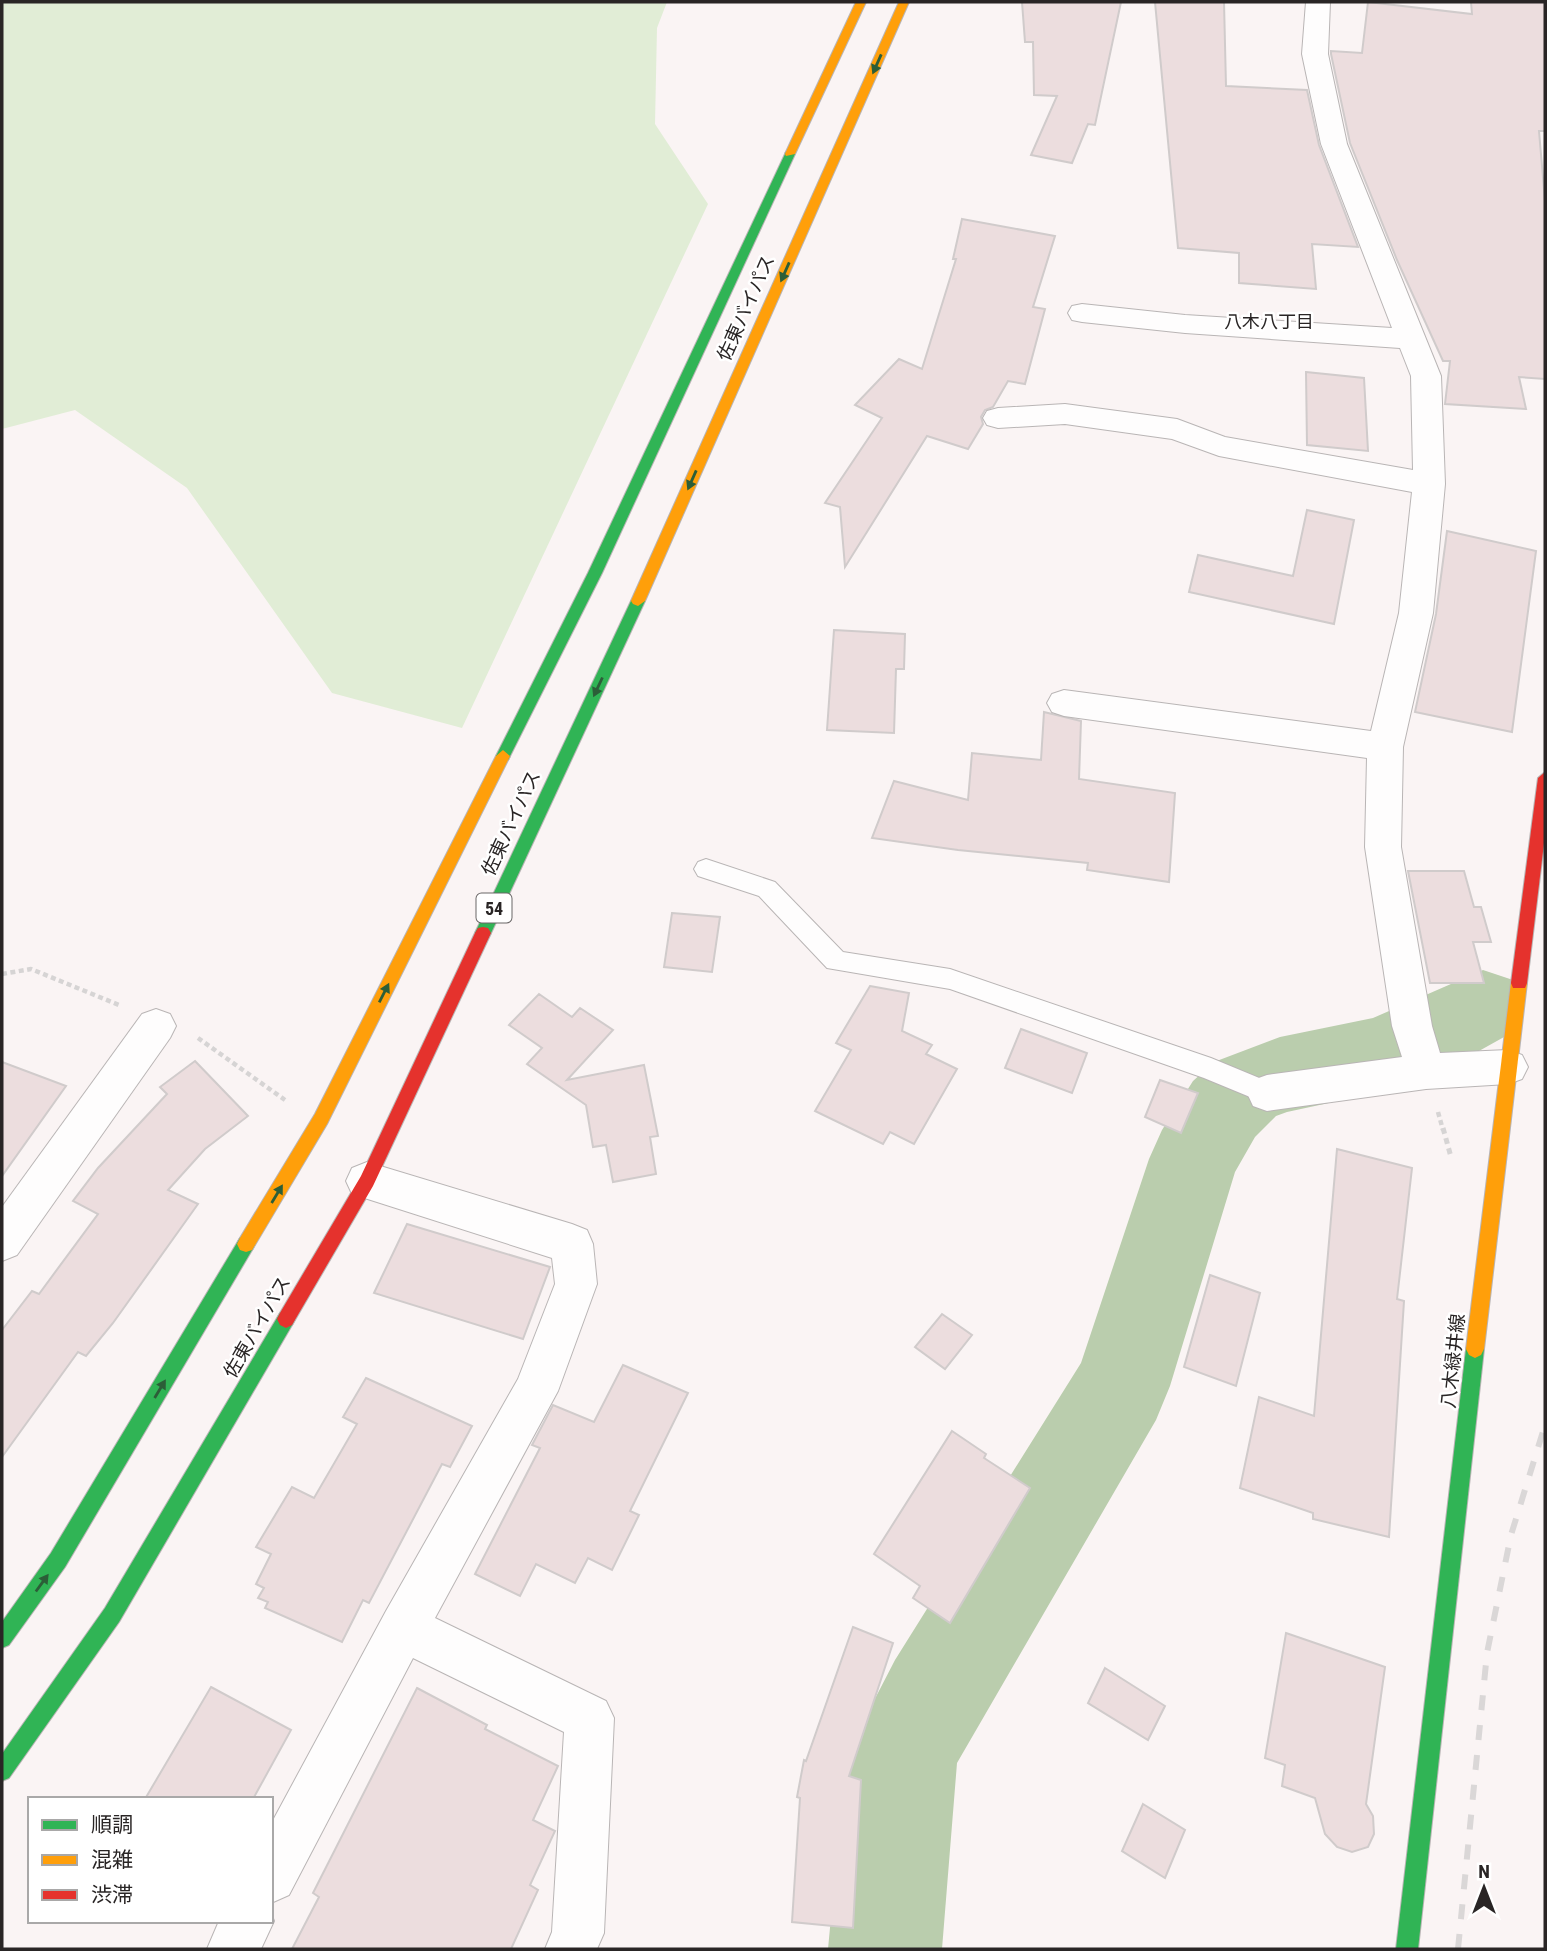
<svg xmlns="http://www.w3.org/2000/svg" width="1547" height="1951" viewBox="0 0 1547 1951" font-family="'Roboto Condensed','Noto Sans JP',sans-serif">
<rect width="100%" height="100%" fill="#faf4f4"/>
<path fill="#e1edd6" d="M2 2H667L657 28 655 124 708 204 462 728 332 693 187 488 75 410 2 429Z"/>
<g fill="none" stroke-linecap="round" stroke-linejoin="round">
<path fill="#bacdad" fill-rule="evenodd" d="M1483 970 1513 980 1525 1006 1513 1032 1470 1056 1375 1093 1287 1112 1276 1116 1255 1137 1235 1172 1170 1386 1156 1420 957 1763 942 1949H828L841 1811 850 1754 866 1716 895 1660 1081 1363 1149 1159 1162 1130 1193 1081 1214 1062 1280 1037 1373 1018Z"/>
</g>
<g fill="#ecddde" stroke="#d0cbcb" stroke-width="2">
<path d="M1022 2H1121L1095 125 1088 124 1072 163 1031 155 1057 96 1034 95 1033 42H1025Z"/>
<path d="M1155 2H1224L1226 86 1307 90 1319 145 1358 247 1312 244 1316 289 1239 283V253L1178 248Z"/>
<path d="M1368 2 1472 14 1471 2H1545V131H1539L1545 201V379L1519 377 1526 409 1445 404 1450 361H1443L1397 260 1350 143 1331 54V51L1362 53Z"/>
<path d="M962 219 1055 236 1033 307 1045 309 1025 384 1008 381 993 407 985 410 981 417 983 424 968 449 927 436 845 567 840 507 825 503 882 418 855 405 899 359 922 369 956 259H953Z"/>
<path d="M1306 372 1364 378 1368 451 1307 445Z"/>
<path d="M1307 510 1354 520 1334 624 1189 592 1198 555 1293 576Z"/>
<path d="M1447 531 1536 551 1512 732 1415 712 1436 614Z"/>
<path d="M834 630 905 634 904 669H896L894 733 827 730Z"/>
<path d="M1044 712 1081 721 1079 779 1175 793 1169 882 1087 870 1088 863 958 850 872 838 894 781 968 800 972 753 1041 760Z"/>
<path d="M1408 871H1464L1474 907H1481L1491 942H1473L1484 983H1430Z"/>
<path d="M672 913 720 917 712 972 664 967Z"/>
<path d="M870 986 909 993 902 1031 932 1045 926 1054 957 1069 914 1144 890 1132 883 1144 815 1111 851 1050 836 1043Z"/>
<path d="M539 994 572 1017 580 1008 613 1030 567 1080 644 1065 658 1136 650 1137 656 1174 613 1182 606 1145 593 1147 586 1105 527 1064 542 1048 509 1025Z"/>
<path d="M1021 1029 1087 1053 1072 1093 1005 1068Z"/>
<path d="M195 1061 248 1116 205 1149 168 1190 198 1204 113 1323 86 1356 78 1352 2 1457V1330L32 1291 39 1294 98 1214 73 1201 98 1168 167 1094 160 1087Z"/>
<path d="M2 1062 66 1086 2 1176Z"/>
<path d="M1160 1080 1198 1093 1181 1133 1145 1117Z"/>
<path d="M1337 1149 1412 1168 1397 1299 1404 1301 1389 1537 1313 1519V1513L1240 1488 1259 1397 1314 1416Z"/>
<path d="M407 1224 550 1267 523 1339 374 1293Z"/>
<path d="M1210 1275 1260 1293 1236 1386 1184 1367Z"/>
<path d="M942 1314 972 1335 945 1369 915 1347Z"/>
<path d="M623 1365 688 1393 630 1511 639 1515 612 1570 588 1558 575 1583 536 1564 520 1596 475 1574 540 1448 532 1445 553 1405 594 1422Z"/>
<path d="M366 1378 472 1426 450 1467 442 1464 369 1603 363 1600 342 1642 265 1608 268 1602 258 1598 264 1588 256 1584 271 1554 256 1547 292 1487 314 1498 357 1424 343 1417Z"/>
<path d="M952 1431 986 1454 984 1458 1030 1488 950 1623 913 1598 920 1586 874 1554Z"/>
<path d="M853 1627 893 1643 849 1776 861 1780 853 1928 792 1922 800 1798 797 1797 804 1760 806 1761Z"/>
<path d="M1286 1633 1385 1667 1366 1804 1373 1816 1374 1834 1368 1847 1352 1852 1337 1847 1325 1834 1315 1798 1282 1786 1285 1765 1265 1758Z"/>
<path d="M1105 1668 1165 1706 1148 1740 1088 1703Z"/>
<path d="M211 1687 291 1730 253 1799H145Z"/>
<path d="M417 1688 487 1725 485 1729 558 1766 533 1820 555 1831 530 1885 538 1890 511 1949H292L319 1897 313 1893Z"/>
<path d="M1143 1804 1185 1830 1165 1878 1122 1851Z"/>
</g>
<g fill="none" stroke-linecap="round" stroke-linejoin="round">
<defs>
<path id="lane" d="M706 859 775 882 843 952 950 969 1211 1058 1276 1085 1280 1093 1276 1101 1267 1104 1204 1078 950 989 827 968 759 896 698 876 694 869 698 862Z"/>
<g id="street">
<path d="M1306 2H1330L1328 54 1347 144 1441 376 1445 484 1433 613 1403 747 1401 847 1432 1026 1440 1053 1508 1050 1522 1055 1528 1067 1522 1079 1508 1084 1426 1089 1267 1111 1253 1106 1247 1093 1253 1080 1267 1075 1402 1057 1392 1026 1365 847 1367 758 1064 716 1052 712 1047 703 1052 694 1064 690 1371 731 1399 613 1412 492 1219 456 1172 439 1065 424 998 428 987 425 983 418 987 411 998 408 1065 404 1177 419 1225 437 1413 470 1411 376 1400 348 1185 333 1082 322 1072 320 1068 313 1072 306 1082 304 1185 315 1392 328 1321 144 1302 54Z"/>
<path d="M156 1009 170 1014 176 1026 170 1038 17 1255 2 1261V1207L142 1014Z"/>
<path d="M367 1162 572 1224 587 1230 593 1244 597 1284 558 1391 435 1618 606 1701 614 1718 604 1933 597 1949H545L552 1932 564 1732 413 1658 289 1895 271 1903V1824L386 1611 518 1379 555 1284 552 1258 352 1194 346 1181 352 1168Z"/>
<path d="M271 1914 274 1921 261 1949H207L219 1921H271Z"/>
</g>
<g id="fast">
<path d="M786 152 795 154 602 573 508 760H498L496 756 588 573Z"/>
<path d="M638 596 645 601 491 933 488 938H478L475 933 631 601Z"/>
<path d="M246 1236 252 1238 255 1244 252 1250 65 1567 9 1645 2 1648V1622L51 1553 240 1238Z"/>
<path d="M286 1310 292 1313 295 1319 292 1325 119 1622 9 1778 2 1781V1754L105 1608 280 1313Z"/>
<path d="M1475 1340 1481 1343 1484 1349 1418 1949H1396L1466 1349 1469 1343Z"/>
</g>
<g id="slow">
<path d="M856 2H866L795 154 786 156 785 154Z"/>
<path d="M899 2H909L645 601 638 606 633 604 631 601Z"/>
<path d="M503 750 510 756 327 1124 252 1250 246 1252 240 1250 237 1244 240 1238 315 1114 496 756Z"/>
<path d="M1519 976 1525 978 1527 983 1484 1349 1481 1355 1475 1358 1469 1355 1466 1349 1511 983 1513 978Z"/>
</g>
<g id="jam">
<path d="M1545 772V835L1527 983 1525 988H1513L1511 983 1538 778Z"/>
<path d="M483 927 488 928 491 933 373 1186 292 1325 286 1328 280 1325 277 1319 280 1313 361 1176 475 933 478 928Z"/>
</g>
</defs>
<use href="#lane" stroke="#b9b5b5" stroke-width="2"/>
<use href="#street" stroke="#b9b5b5" stroke-width="2"/>
<use href="#fast" stroke="#b9b5b5" stroke-width="2"/>
<use href="#slow" stroke="#b9b5b5" stroke-width="2"/>
<use href="#jam" stroke="#b9b5b5" stroke-width="2"/>
<g stroke="#d6d4d4" stroke-width="4.5" stroke-dasharray="5 3.5" stroke-linecap="butt">
<path d="M2 974 31 969 119 1005"/>
<path d="M198 1038 285 1100"/>
<path d="M1438 1112 1443 1130"/>
</g>
<path stroke="#d6d4d4" stroke-width="5" stroke-dasharray="6 4.5" stroke-linecap="butt" d="M1443 1128 1451 1157"/>
<use href="#lane" fill="#fefdfd" fill-rule="evenodd"/>
<use href="#street" fill="#fefdfd" fill-rule="evenodd"/>
<use href="#fast" fill="#30b455" fill-rule="evenodd"/>
<use href="#slow" fill="#ff9f0a" fill-rule="evenodd"/>
<use href="#jam" fill="#e5322d" fill-rule="evenodd"/>
<path stroke="#dad7d7" stroke-width="6" stroke-dasharray="15 15" stroke-linecap="butt" d="M1458 1949 1487 1653 1511 1535 1545 1425"/>
</g>
<defs><path id="oneway-solid" d="M-6-.8H1V-3.2L6.5 0L1 3.2V.8H-6Z" transform="scale(1.75)"/></defs>
<g fill="#2c5e38">
<use href="#oneway-solid" transform="translate(877 64) rotate(114)"/>
<use href="#oneway-solid" transform="translate(785 272) rotate(114)"/>
<use href="#oneway-solid" transform="translate(692 480) rotate(114)"/>
<use href="#oneway-solid" transform="translate(598 687) rotate(115)"/>
<use href="#oneway-solid" transform="translate(384 993) rotate(-63)"/>
<use href="#oneway-solid" transform="translate(277 1194) rotate(-59)"/>
<use href="#oneway-solid" transform="translate(160 1389) rotate(-59)"/>
<use href="#oneway-solid" transform="translate(42 1583) rotate(-54)"/>
</g>
<g text-anchor="middle" dominant-baseline="central" stroke-width="5" stroke-linejoin="round" paint-order="stroke">
<g font-size="18" fill="#292525" stroke="#fff">
<text x="1269" y="321">八木八丁目</text>
</g>
<rect fill="#fff" stroke="#696666" stroke-width="2" x="476.5" y="893.5" width="35" height="29" rx="5"/>
<g font-size="18" font-weight="bold" fill="#292525">
<text x="494" y="908">54</text>
</g>
<g font-size="19" fill="#292525" stroke="#fff">
<text transform="translate(746 308) rotate(-66)">佐東バイパス</text>
<text transform="translate(511 823) rotate(-65)">佐東バイパス</text>
<text transform="translate(257 1327) rotate(-60)">佐東バイパス</text>
<text transform="translate(1453 1361) rotate(-84)">八木緑井線</text>
</g>
</g>
<rect width="1547" height="1951" fill="none" stroke="#292525" stroke-width="7"/>
<rect x="28" y="1797" width="245" height="126" fill="#ffffff" stroke="#a9a8a8" stroke-width="2"/>
<rect x="42" y="1820" width="35" height="10" fill="#30b455" stroke="#a9a8a8" stroke-width="2"/>
<text x="91" y="1832" font-size="21" fill="#292525">順調</text>
<rect x="42" y="1855" width="35" height="10" fill="#ff9f0a" stroke="#a9a8a8" stroke-width="2"/>
<text x="91" y="1867" font-size="21" fill="#292525">混雑</text>
<rect x="42" y="1890" width="35" height="10" fill="#e5322d" stroke="#a9a8a8" stroke-width="2"/>
<text x="91" y="1902" font-size="21" fill="#292525">渋滞</text>
<g transform="translate(1484 1888)" stroke="#ffffff" stroke-width="5" paint-order="stroke">
<path d="M0-5L12 26L0 18L-12 26Z" fill="#292525"/>
<text y="-10" font-size="19" font-weight="bold" text-anchor="middle" fill="#292525">N</text>
</g>
</svg>
